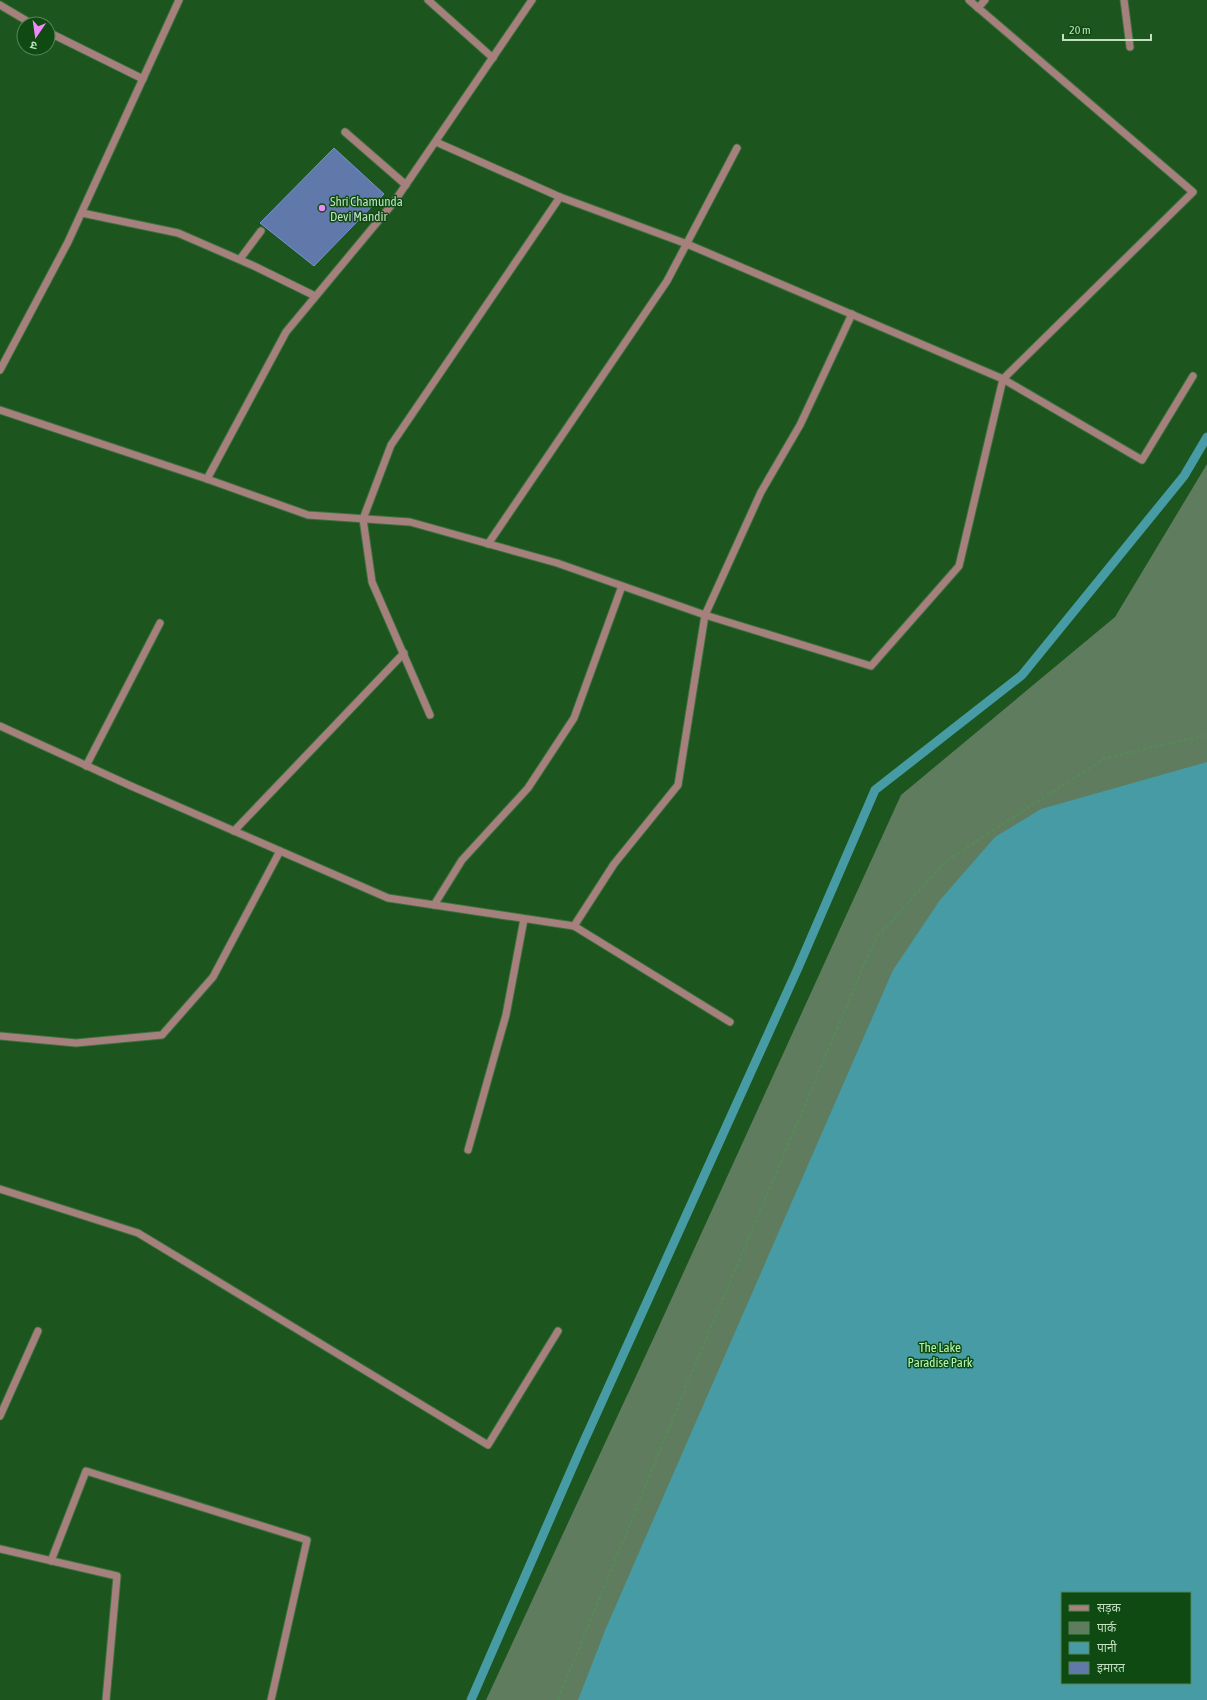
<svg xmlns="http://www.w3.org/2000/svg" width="1207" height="1700" viewBox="0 0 1207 1700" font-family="'Asap Condensed','Noto Sans Devanagari',sans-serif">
<rect width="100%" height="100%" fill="#1c551e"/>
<path fill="#5f7c5e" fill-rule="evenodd" d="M1207 464V1700H486L655 1335 901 795 1115 617ZM1062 1593H1190V1683H1062Z"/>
<path fill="#469ba4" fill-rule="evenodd" d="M1207 762V1700H578L606 1628 893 970 940 900 995 837 1041 809ZM1062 1593H1190V1683H1062Z"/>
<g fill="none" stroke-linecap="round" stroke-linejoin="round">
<path stroke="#469ba4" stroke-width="9" d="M471 1700 580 1450 798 968 875 790 1022 675 1184 476 1207 437"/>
</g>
<path fill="#6078aa" stroke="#7393d5" d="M334 148 384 194 314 266 260 223Z"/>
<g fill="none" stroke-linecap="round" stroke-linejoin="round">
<defs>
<g id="minor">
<path d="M428 0 493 58"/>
<path d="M1124 0 1130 47"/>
<path d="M0 5 32 24"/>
<path d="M978 8 985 0"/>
<path d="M48 32 143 79"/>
<path d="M345 132 406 185"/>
<path d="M436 142 560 197 687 244 1003 379 1142 460 1193 376"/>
<path d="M82 213 178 233 254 266 315 296"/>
<path d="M240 259 261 231"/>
<path d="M0 370 68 242 179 0"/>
<path d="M0 410 207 479 308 515 410 522 557 563 705 615 871 666 959 566 1003 379 1193 192 969 0"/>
<path d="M207 479 286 332 394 202 532 0"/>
<path d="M488 544 667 281 737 148"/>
<path d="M430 715 372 582 363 519 391 445 560 197"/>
<path d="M0 726 131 786 388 898 574 926 730 1022"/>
<path d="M86 766 160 623"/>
<path d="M234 831 404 653"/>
<path d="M434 905 462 860 528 788 574 718 622 586"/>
<path d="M574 926 614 864 678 785 705 615 761 492 800 425 852 314"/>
<path d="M0 1036 76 1043 162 1035 213 977 280 851"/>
<path d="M468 1150 506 1015 524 919"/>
<path d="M0 1189 138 1233 488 1445 558 1331"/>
<path d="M0 1416 38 1331"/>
<path d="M0 1549 117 1576 106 1700"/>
<path d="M51 1561 86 1471 307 1540 271 1700"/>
</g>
</defs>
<use href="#minor" stroke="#3d713e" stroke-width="9"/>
<path stroke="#588758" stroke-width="2.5" stroke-dasharray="4 2" stroke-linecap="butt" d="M558 1700 687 1384 875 939 946 861 1105 758 1207 735"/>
<use href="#minor" stroke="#a5807d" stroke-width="7"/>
</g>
<circle fill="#ee8bf8" stroke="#0e4a12" stroke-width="1.5" cx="322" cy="208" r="4"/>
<g text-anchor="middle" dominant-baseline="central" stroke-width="3" stroke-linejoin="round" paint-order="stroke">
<g font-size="13" fill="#c2dfc0" stroke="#0e4a12" text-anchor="start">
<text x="330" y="201">Shri Chamunda<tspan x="330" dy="15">Devi Mandir</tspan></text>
</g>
<g font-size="13" fill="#b4f5b1" stroke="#0e4a12">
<text x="940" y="1347">The Lake<tspan x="940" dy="15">Paradise Park</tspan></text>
</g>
</g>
<rect x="1061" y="1592" width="130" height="92" fill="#0e4a12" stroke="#568658"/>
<rect x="1069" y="1605" width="20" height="6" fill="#a5807d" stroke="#568658"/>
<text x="1097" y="1612" font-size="12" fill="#c2dfc0">सड़क</text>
<rect x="1069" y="1622" width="20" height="12" fill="#5f7c5e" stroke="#568658"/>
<text x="1097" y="1632" font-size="12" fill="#c2dfc0">पार्क</text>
<rect x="1069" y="1642" width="20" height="12" fill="#469ba4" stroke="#568658"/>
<text x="1097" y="1652" font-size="12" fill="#c2dfc0">पानी</text>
<rect x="1069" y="1662" width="20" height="12" fill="#6078aa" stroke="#568658"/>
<text x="1097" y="1672" font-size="12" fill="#c2dfc0">इमारत</text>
<g transform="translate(36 36) rotate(193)"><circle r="19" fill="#0e4a12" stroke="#568658"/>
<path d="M0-3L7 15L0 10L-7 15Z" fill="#ee8bf8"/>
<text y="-6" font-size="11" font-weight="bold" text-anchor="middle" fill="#c2dfc0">उ</text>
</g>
<path d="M1063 34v6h88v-6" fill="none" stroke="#c2dfc0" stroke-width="2"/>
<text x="1069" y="34" font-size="12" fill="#c2dfc0" stroke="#0e4a12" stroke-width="3" paint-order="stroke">20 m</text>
</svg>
